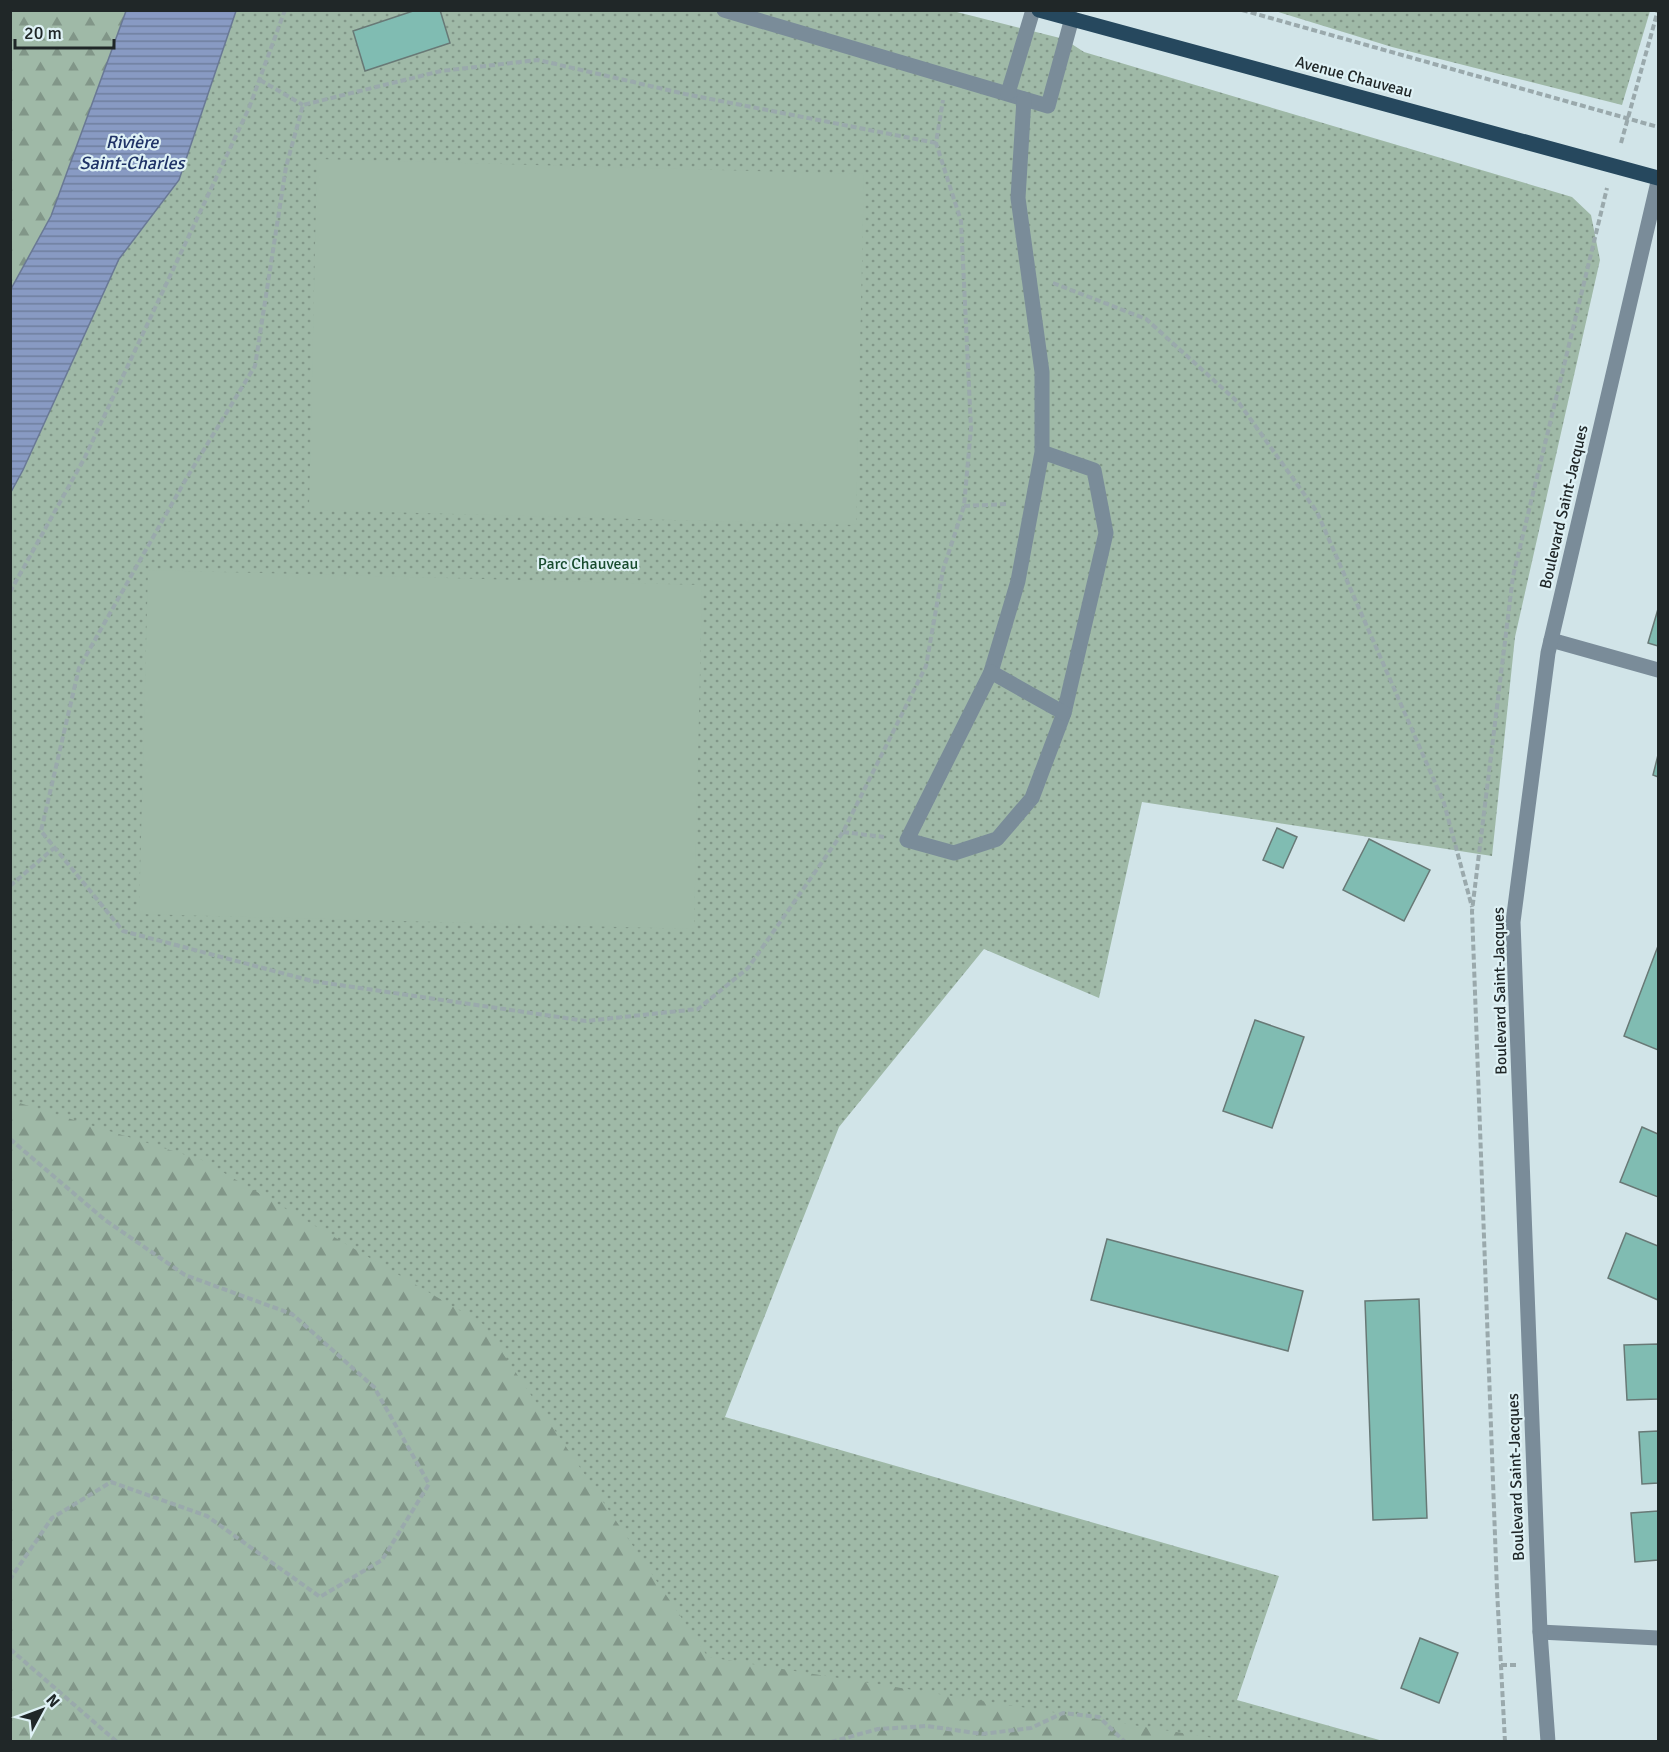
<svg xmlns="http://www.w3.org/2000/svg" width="1669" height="1752" viewBox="0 0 1669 1752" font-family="Signika,sans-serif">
<defs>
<pattern id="grass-dots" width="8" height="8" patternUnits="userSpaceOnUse" patternTransform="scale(1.5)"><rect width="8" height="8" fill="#9fb9a7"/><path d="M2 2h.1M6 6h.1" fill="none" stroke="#819688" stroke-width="1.8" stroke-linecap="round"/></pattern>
<pattern id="forest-firs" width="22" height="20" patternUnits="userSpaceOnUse" patternTransform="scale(1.5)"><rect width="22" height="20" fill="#9fb9a7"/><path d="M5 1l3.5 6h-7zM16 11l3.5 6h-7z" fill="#819688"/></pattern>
<pattern id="water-rules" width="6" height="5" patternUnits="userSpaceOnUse" patternTransform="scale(1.5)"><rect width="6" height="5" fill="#889ac3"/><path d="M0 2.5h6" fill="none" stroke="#6f7e9e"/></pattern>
</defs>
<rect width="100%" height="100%" fill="#d1e4e8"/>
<g fill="url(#grass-dots)">
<path d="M236 11H953L1064 39 1084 52 1572 197 1591 215 1600 260 1515 637 1492 856 1142 802 1099 998 984 949 839 1127 725 1417 1279 1576 1237 1700 1383 1741 11 1742V492L23 470 119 259 179 180Z"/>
<path d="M1275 11 1650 10V11L1622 105 1392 47Z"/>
</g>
<g fill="url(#forest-firs)">
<path d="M11 11H126L51 216 11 289Z"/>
<path d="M10 1100 202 1160 483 1324 708 1657 1232 1741H11Z"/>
</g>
<g fill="#9fb9a7">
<path d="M317 159 864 174 856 525 309 510Z"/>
<path d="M148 570 702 585 694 929 139 914Z"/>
</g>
<path fill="url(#water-rules)" stroke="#697894" stroke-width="1.5" d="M126 11H236L179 180 119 259 23 470 11 492V289L51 216Z"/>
<g fill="#80bcb2" stroke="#687976" stroke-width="1.5">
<path d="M416 10H440L450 43 365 71 353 31Z"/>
<path d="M1658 609V646L1648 643Z"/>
<path d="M1658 755V777L1653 775Z"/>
<path d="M1277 828 1297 837 1283 868 1263 860Z"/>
<path d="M1369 839 1430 870 1404 921 1343 890Z"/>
<path d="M1658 946V1050L1624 1036Z"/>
<path d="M1255 1020 1304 1037 1272 1128 1223 1111Z"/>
<path d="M1642 1127 1658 1134V1197L1620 1182Z"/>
<path d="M1626 1233 1658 1246V1300L1608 1278Z"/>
<path d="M1107 1239 1303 1291 1288 1351 1091 1300Z"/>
<path d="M1419 1299 1427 1518 1373 1520 1365 1301Z"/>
<path d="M1658 1344V1399L1627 1400 1624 1345Z"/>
<path d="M1658 1431V1483L1642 1484 1639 1432Z"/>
<path d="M1658 1511V1560L1635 1562 1631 1513Z"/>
<path d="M1420 1638 1458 1653 1439 1703 1401 1688Z"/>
</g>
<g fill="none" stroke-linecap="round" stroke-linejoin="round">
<g stroke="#9aa9ac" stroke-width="4" stroke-dasharray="6 3" stroke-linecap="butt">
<path d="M1242 10 1658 127"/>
<path d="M260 80 303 105"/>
<path d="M936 143 685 94 538 60 441 71 303 105 286 167 255 366 186 479 79 668 41 831 123 931 312 981 586 1021 698 1009 748 968 843 832 926 666 943 570 964 506 971 428 961 221 936 143 943 100"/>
<path d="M1621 143 1658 10"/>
<path d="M1053 283 1146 319 1239 403 1317 512 1444 803 1472 907"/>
<path d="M964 506 1008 504"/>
<path d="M10 592 84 459 249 108 285 10"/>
<path d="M843 832 884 837"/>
<path d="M10 886 54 848"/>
<path d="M10 1139 105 1220 185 1275 292 1314 374 1387 429 1484 382 1560 320 1597 207 1516 111 1482 52 1518 10 1579"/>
<path d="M10 1649 117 1742"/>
<path d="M1501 1665H1519"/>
<path d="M831 1742 878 1729 927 1726 982 1734 1031 1728 1063 1713 1099 1717 1125 1742"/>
<path d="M1505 1742 1497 1590 1472 911 1513 576 1607 188"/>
</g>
<g stroke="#7a8c99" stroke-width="15">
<path d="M724 10 1048 106 1072 18"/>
<path d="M1008 93 1033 10"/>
<path d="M1024 99 1018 198 1042 372V452L1018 581 991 672 907 840 954 853 997 839 1032 798 1064 713 1106 533 1094 470 1042 452"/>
<path d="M1551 640 1658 670"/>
<path d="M991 672 1064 713"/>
<path d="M1540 1632 1658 1638"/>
<path d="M1548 1742 1540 1632 1513 922 1548 653 1658 182"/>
</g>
<path stroke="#26485e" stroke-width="15" d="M1039 10 1658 178"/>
</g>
<g text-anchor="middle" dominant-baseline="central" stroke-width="4.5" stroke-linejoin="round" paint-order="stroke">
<g font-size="16" fill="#202728" stroke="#def1f5">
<text transform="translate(1354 77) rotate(15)">Avenue Chauveau</text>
<text transform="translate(1564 507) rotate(-77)">Boulevard Saint-Jacques</text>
<text transform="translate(1500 991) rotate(-91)">Boulevard Saint-Jacques</text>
<text transform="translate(1516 1477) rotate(-92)">Boulevard Saint-Jacques</text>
</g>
<g font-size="16" fill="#184c2e" stroke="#def1f5">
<text x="588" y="564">Parc Chauveau</text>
</g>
<g font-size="18" font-style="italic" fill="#1f3266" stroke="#def1f5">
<text x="132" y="142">Rivière<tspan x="132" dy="21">Saint-Charles</tspan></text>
</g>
</g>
<rect width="1669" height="1752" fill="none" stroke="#202728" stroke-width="24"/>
<g transform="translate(42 1710) rotate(49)" stroke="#def1f5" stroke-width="4.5" paint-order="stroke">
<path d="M0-4.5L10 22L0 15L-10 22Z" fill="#202728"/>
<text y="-9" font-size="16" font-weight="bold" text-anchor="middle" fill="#202728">N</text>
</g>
<path d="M15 39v9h99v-9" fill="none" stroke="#202728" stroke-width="3"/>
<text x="24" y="39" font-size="18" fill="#202728" stroke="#def1f5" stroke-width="4.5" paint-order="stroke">20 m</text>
</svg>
